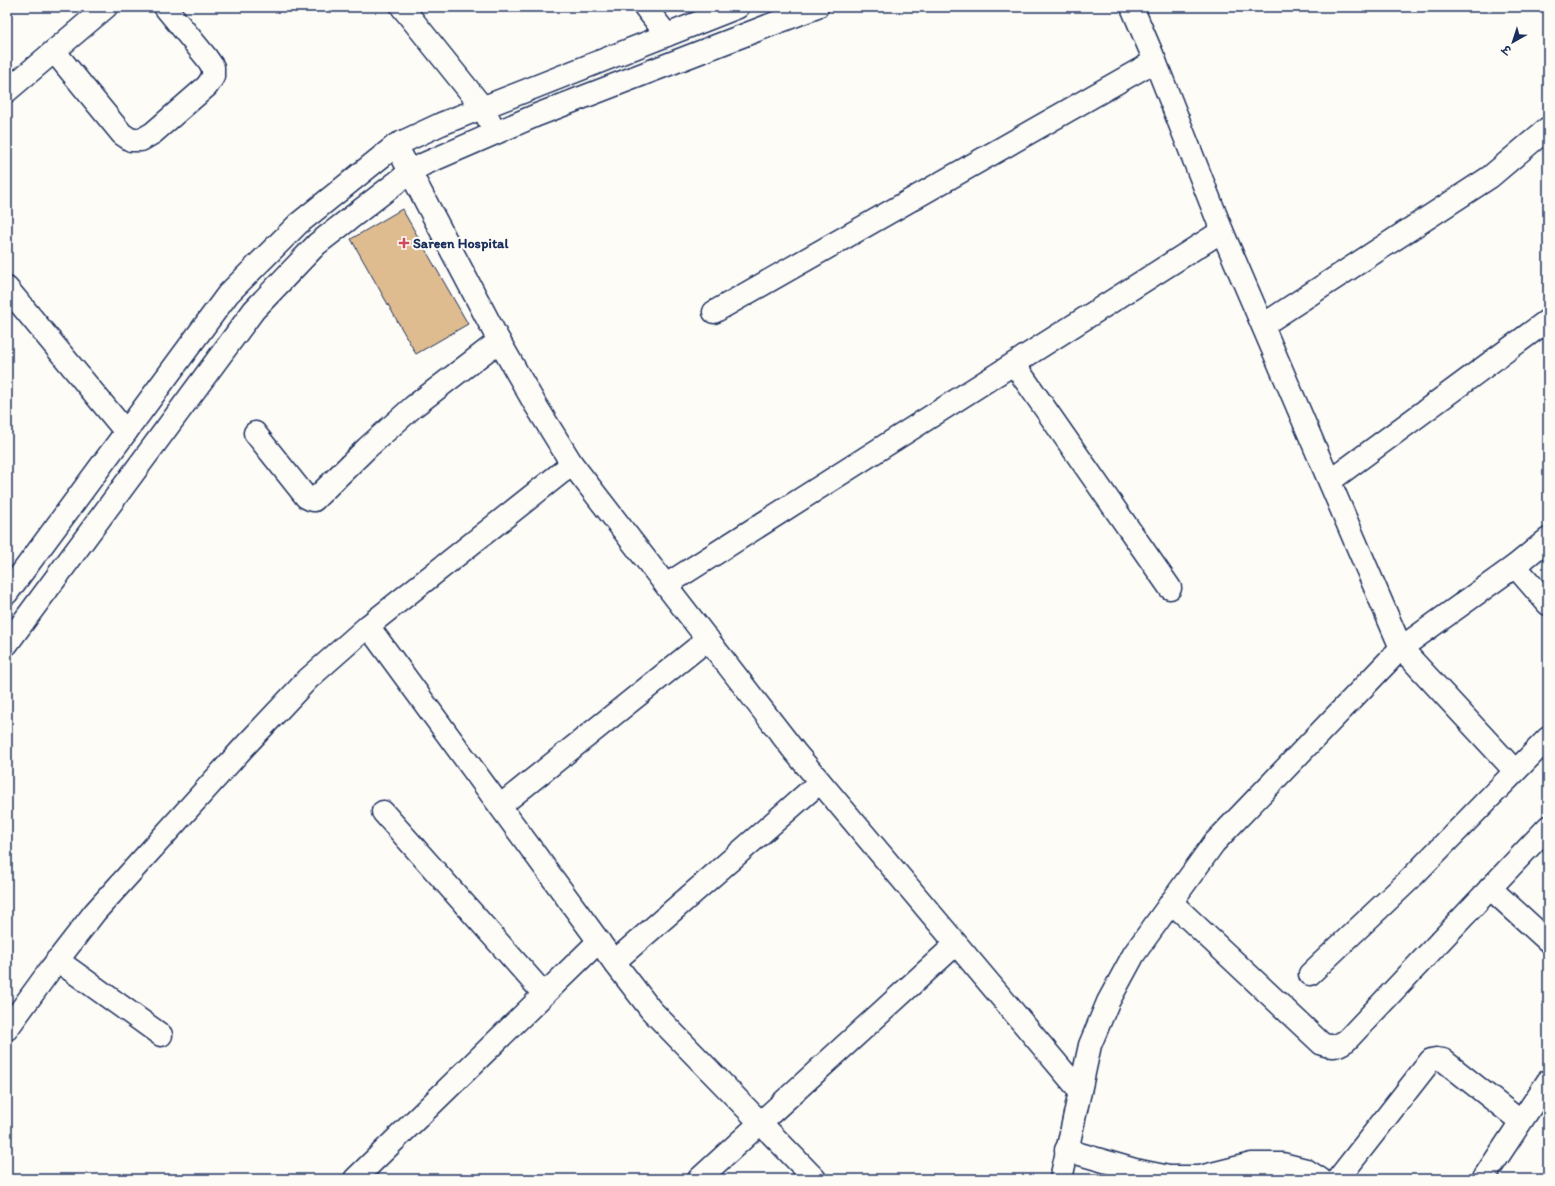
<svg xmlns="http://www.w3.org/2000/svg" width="1555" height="1186" viewBox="0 0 1555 1186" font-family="Itim,'Playpen Sans Deva',sans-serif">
<rect width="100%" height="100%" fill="#fdfcf7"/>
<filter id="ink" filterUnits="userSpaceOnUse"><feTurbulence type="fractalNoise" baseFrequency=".025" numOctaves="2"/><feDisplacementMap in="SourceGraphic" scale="8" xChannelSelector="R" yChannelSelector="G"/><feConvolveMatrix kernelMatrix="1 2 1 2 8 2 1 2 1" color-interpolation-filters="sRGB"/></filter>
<g filter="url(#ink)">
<path fill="#debc90" stroke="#1b2f5e" d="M402 209 468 324 416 354 351 239Z"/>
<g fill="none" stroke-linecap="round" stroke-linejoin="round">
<defs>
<g id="street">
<path d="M402 7 483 108 495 133"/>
<path d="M645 7 667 35"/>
<path d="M54 51 122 134 131 140H141L153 133 207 86 213 77V67L206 57 165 7"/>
<path d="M7 91 106 7"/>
<path d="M396 145 499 341 535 404 572 464 795 752 1080 1091"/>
<path d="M7 288 126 432"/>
<path d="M714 312 1155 61"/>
<path d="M1263 325 1490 177 1548 128"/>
<path d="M1014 364 1170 588"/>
<path d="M255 433 306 497 310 499 314 500 367 448 413 407 499 341"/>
<path d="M1330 481 1548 320"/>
<path d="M1515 566 1548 604"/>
<path d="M666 585 1222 231"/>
<path d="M368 626 614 962 651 1010 815 1179"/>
<path d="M1515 771 1401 648 1515 566 1548 539"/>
<path d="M500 806 708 639"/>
<path d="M383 812 544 994"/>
<path d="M1490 888 1548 941"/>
<path d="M1171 902 1322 1044C1333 1048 1338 1046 1347 1040L1548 827"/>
<path d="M57 960 161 1035"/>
<path d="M614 962 820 782"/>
<path d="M1310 974 1408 881 1548 738"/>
<path d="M7 1029 50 970 95 912 244 747 308 679 368 626 572 464"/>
<path d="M1066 1150 1135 1170 1169 1177H1200L1252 1164H1282L1306 1170 1320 1179"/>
<path d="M355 1179 599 941"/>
<path d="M699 1179 956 944"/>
<path d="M1338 1179 1431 1060 1436 1059 1443 1060 1520 1121"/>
<path d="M1483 1179 1548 1081"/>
</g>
<g id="secondary">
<path d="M7 593 228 294 298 224 396 145 441 124 738 7"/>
<path d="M7 644 254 310 317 244 410 172 424 164 537 115 817 7"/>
<path d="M1061 1179 1090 1045 1108 1002 1134 954 1214 843 1401 648 1222 231 1155 61 1132 7"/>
</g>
</defs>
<use href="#street" stroke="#1b2f5e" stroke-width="25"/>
<use href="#secondary" stroke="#1b2f5e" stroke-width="25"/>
<use href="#street" stroke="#fdfcf7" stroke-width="22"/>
<use href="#secondary" stroke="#fdfcf7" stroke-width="22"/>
</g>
</g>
<path fill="#d1495b" stroke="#fdfcf7" stroke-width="1.5" d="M402 237h4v4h4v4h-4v4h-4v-4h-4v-4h4z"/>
<g text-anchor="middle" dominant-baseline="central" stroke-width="4" stroke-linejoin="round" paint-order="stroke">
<g font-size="14" font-weight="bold" fill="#1b2f5e" stroke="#fdfcf7" text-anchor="start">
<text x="413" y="243">Sareen Hospital</text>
</g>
</g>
<rect width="1555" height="1186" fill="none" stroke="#fdfcf7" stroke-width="24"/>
<rect x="12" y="12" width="1531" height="1162" fill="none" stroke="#1b2f5e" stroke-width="1.5" filter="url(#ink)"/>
<g transform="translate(1513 42) rotate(219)" stroke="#fdfcf7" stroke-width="3" paint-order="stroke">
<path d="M0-3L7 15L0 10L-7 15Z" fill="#1b2f5e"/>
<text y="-6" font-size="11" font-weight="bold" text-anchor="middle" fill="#1b2f5e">उ</text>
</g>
</svg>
